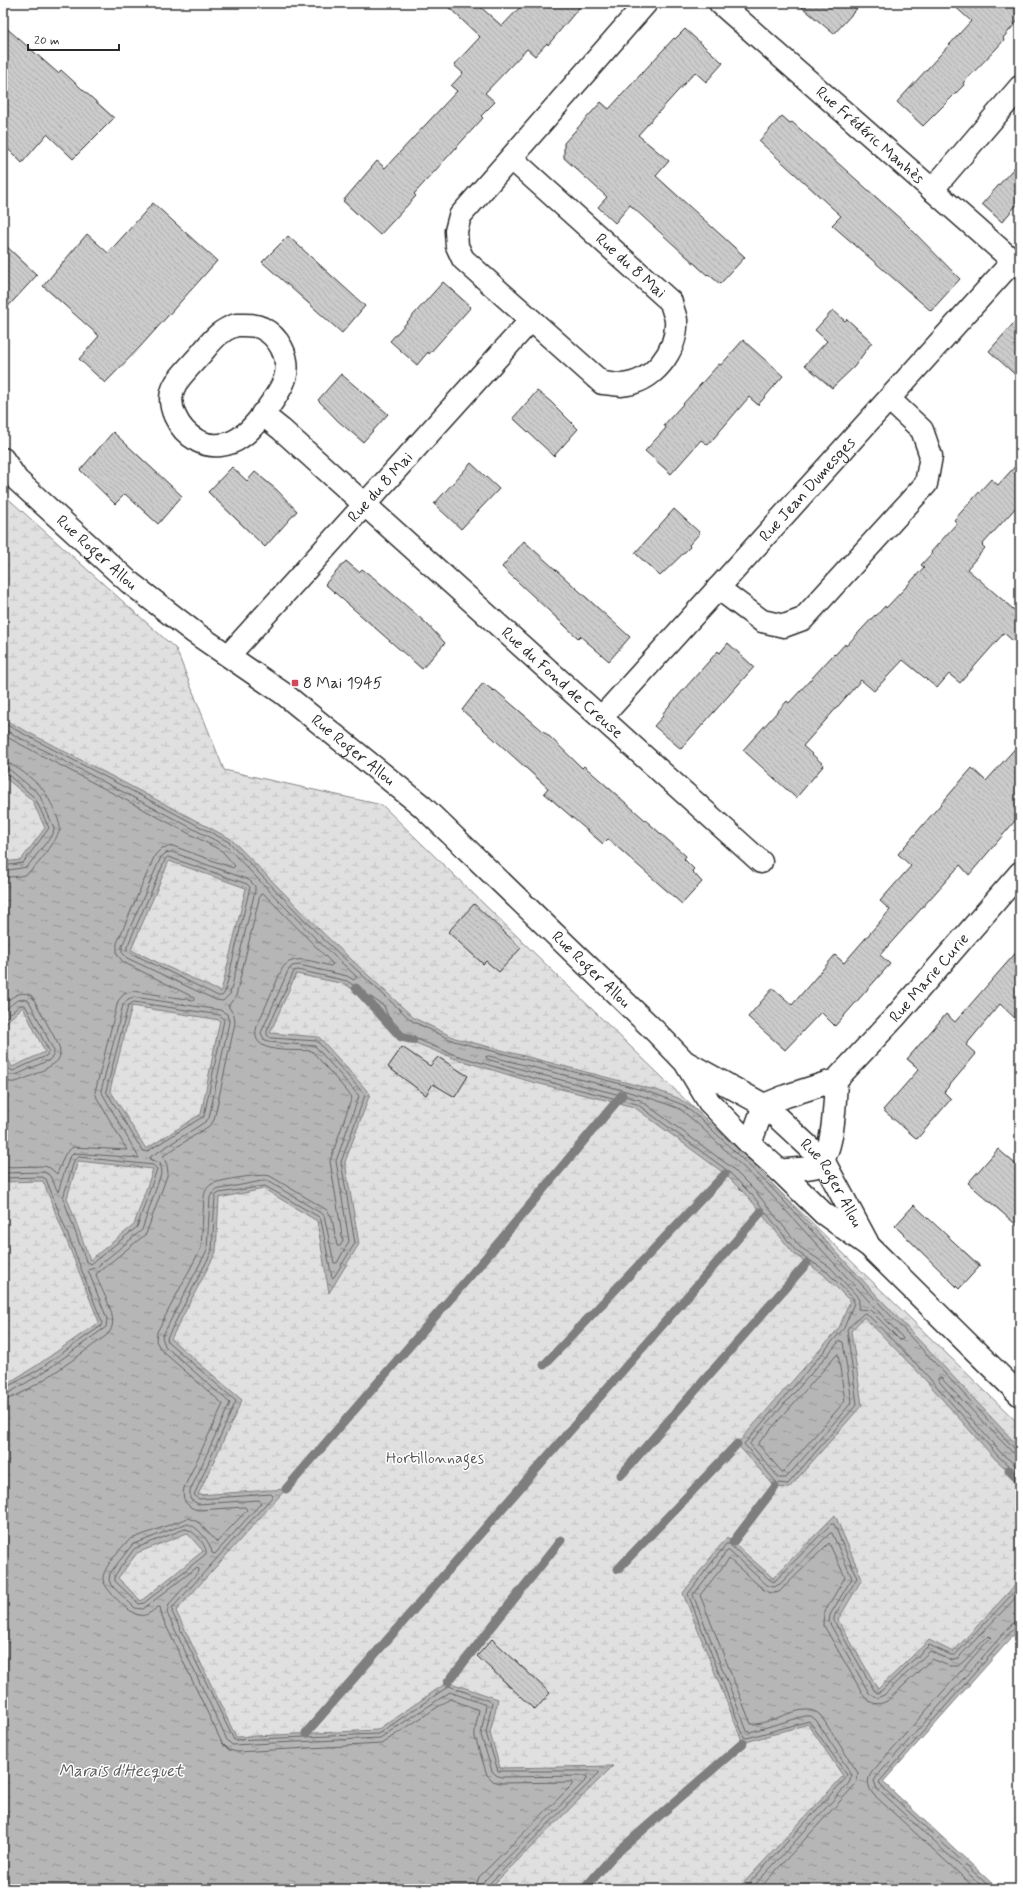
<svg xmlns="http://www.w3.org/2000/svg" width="1023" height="1892" viewBox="0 0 1023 1892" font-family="Mynerve,sans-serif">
<defs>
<pattern id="wetland-marsh" width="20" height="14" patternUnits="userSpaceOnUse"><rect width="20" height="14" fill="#e0e0e0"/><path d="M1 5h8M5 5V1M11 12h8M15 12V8" fill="none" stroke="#c0c0c0"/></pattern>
<pattern id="water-ripples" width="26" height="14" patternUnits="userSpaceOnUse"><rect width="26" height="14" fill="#b6b6b6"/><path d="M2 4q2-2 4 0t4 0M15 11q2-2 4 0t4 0" fill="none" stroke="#949494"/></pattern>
<pattern id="building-back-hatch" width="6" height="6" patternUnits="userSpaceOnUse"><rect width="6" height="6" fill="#cbcbcb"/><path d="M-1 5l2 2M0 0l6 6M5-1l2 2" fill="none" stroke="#aeaeae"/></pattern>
</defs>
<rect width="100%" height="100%" fill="#fff"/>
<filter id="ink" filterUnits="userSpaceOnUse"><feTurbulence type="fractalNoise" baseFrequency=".025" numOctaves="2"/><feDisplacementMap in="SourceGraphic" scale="8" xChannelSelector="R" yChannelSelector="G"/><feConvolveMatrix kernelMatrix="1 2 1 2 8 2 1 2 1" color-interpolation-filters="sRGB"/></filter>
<g filter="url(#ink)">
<path fill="url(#wetland-marsh)" stroke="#868686" d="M3 494 176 649 224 770 382 805 1020 1425V1612L864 1780 957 1889H3Z"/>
<g fill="url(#water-ripples)" stroke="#7e7e7e" fill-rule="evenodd">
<path d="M3 719 231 839 323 933 414 1018 455 1038 659 1091 678 1098 695 1109 750 1160 1020 1448V1481L995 1459 920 1374 864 1317 851 1331 862 1405 789 1488 775 1487 737 1444 839 1328 850 1301 823 1274 794 1254 750 1199 725 1174 634 1107 532 1082 453 1058 403 1038 384 1017 382 1009 345 984 296 974 270 1033 319 1037 370 1094 345 1162 359 1244 329 1293 317 1221 264 1189 219 1198 216 1252 171 1339 242 1400 198 1495 286 1489 176 1611 236 1737 377 1730 448 1682 498 1699 490 1733 500 1768 613 1766 489 1889H3V1386L36 1366 99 1322 43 1181 3 1182V1049L12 1067 45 1052 23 1007 3 1025V862L21 860 45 828 32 800 3 776ZM169 861 246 888 221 992 131 950ZM132 1006 220 1020 201 1114 146 1149 110 1090ZM78 1161 153 1169 134 1225 90 1260 67 1198ZM187 1533 203 1551 141 1601 118 1578 137 1553Z"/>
<path d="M835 1515 862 1579 838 1620 878 1689 929 1640 953 1652 1020 1580V1628L883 1782 998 1889H738L843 1776 808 1724 743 1743 683 1593 727 1537 773 1578Z"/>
</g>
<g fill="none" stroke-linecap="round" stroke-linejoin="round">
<g stroke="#636363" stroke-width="1">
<path d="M3 723 229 842 320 936 412 1021 454 1041 621 1084 658 1095 683 1105 703 1121 768 1184 1015 1449 1020 1450"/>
<path d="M3 729 226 846 317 940 357 977 354 980 347 976 299 965 292 966 288 971 261 1033 264 1039 269 1042 315 1046 359 1096 336 1161 349 1241 337 1263H334L324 1215 268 1181H262L215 1190 210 1197 207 1250 162 1337 165 1346 230 1403 190 1491V1499L198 1504 259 1500 261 1503 215 1554 212 1553C211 1543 196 1523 185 1524L132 1545 110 1573 109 1580 111 1585 135 1608 143 1609 196 1568 199 1569V1571L169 1604 167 1613 227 1740 232 1745 380 1738 450 1692 486 1705 481 1735 492 1771 496 1775 501 1777 587 1776V1779L484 1881 481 1889"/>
<path d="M3 735 222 851 235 866 233 868 173 846 162 848 155 855 117 943V954L123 962 195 998 193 1000 133 991 124 994 118 1001 95 1092 97 1098 127 1150 73 1147 65 1154 57 1174 50 1168 44 1166 3 1167"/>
<path d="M3 762C13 762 38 783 44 791 49 798 60 820 60 828 60 836 35 870 27 874 20 877 10 877 3 877"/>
<path d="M3 768 10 770 39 794 54 828 53 834 27 867 3 871"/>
<path d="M3 773 7 774 35 798 49 828 23 863 3 866"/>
<path d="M172 852 249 880 255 886V891L230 994 223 1001 216 1000 127 958 122 952V946L161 857 166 853Z"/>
<path d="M168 857 247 884 250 887 225 992 222 996H218L127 951V947L165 860Z"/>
<path d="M134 1002 220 1015 224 1020 204 1116 146 1152 142 1150 106 1091 128 1006Z"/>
<path d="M3 1005C12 997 20 989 32 996L58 1044C60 1049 61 1055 58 1060 54 1066 24 1080 15 1082 11 1083 7 1081 3 1079"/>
<path d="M3 1013C10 1006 18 995 29 1001L54 1051 53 1056 49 1060 16 1075H9L3 1069"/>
<path d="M3 1020 20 1005H25L49 1051 46 1056 13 1071 9 1069 3 1058"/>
<path d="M489 1056 619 1089 656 1100 680 1109 699 1125 764 1187 902 1337 903 1339 900 1340 870 1310 858 1309 859 1300 856 1295 830 1267 800 1247 756 1192 731 1167 640 1100 534 1073 487 1059 486 1057Z"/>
<path d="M79 1157 153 1165 157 1169 137 1227 91 1264 86 1261 63 1198 74 1161Z"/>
<path d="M3 1173 45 1172 50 1176 58 1192 69 1158 74 1153 139 1158 101 1091 123 1005 128 999 134 997 220 1010 227 1014 229 1022 209 1118 205 1122 150 1157 151 1160 160 1163 162 1171 142 1230 97 1267 88 1270 107 1319 106 1327 41 1374 9 1393 3 1394"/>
<path d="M3 1178 42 1177 46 1179 102 1322 101 1326 38 1370 3 1389"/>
<path d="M840 1341 843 1342 852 1402 786 1478H779L750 1444Z"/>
<path d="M838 1354 845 1401 784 1471 782 1472 758 1444Z"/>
<path d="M3 1400C22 1399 89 1348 107 1335 123 1320 100 1291 96 1274L146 1234 168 1173 167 1165 163 1156 209 1126 214 1120 235 1023 234 1015 228 1006 236 996 260 895 263 893 333 964 331 966C316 963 292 952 282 969L257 1026C247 1056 295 1049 312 1051L352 1097 330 1161 343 1241 340 1246H337L332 1218 327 1210 270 1176C263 1173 219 1180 212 1184 207 1187 205 1191 204 1197L201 1248 157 1332 156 1341 161 1350 223 1404 184 1488C181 1499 187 1508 198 1510L245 1507 247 1510 217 1542 198 1522 188 1518 131 1539C123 1544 102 1569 103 1579 103 1588 130 1614 139 1615 147 1617 152 1611 158 1607H160L162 1617 222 1743 229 1750 237 1752 381 1744 450 1699 479 1710 475 1730V1737L487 1775 493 1781 500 1783 572 1782V1785L479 1877 475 1889"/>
<path d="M1020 1455 1012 1452 941 1378H938V1380L1001 1453 1020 1469"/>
<path d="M185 1529C193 1529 208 1546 206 1554L144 1603 139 1604 115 1581V1575L134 1549Z"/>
<path d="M486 1889 488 1885 599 1773V1771H498L486 1733 492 1702 449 1686 378 1734 234 1740 172 1612 173 1607 273 1496 271 1494 199 1499 194 1495 236 1401 168 1342 167 1338 212 1251 215 1196 219 1193 265 1186 319 1217 321 1220 332 1278 334 1277 355 1243 341 1162 365 1095 317 1041 271 1038 267 1035V1031L294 971 298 970 347 981 384 1006 388 1016 405 1034 455 1055 533 1078 637 1104 728 1171 753 1196 796 1251 826 1271 853 1298 854 1303 844 1328 744 1444 777 1483 788 1484 857 1404 847 1329 864 1313 868 1315 923 1371 998 1456 1020 1476"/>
<path d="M744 1889 845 1779 847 1775 809 1721 747 1738 744 1737 688 1594 726 1544H729L770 1580 774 1582 831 1524H834L857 1578 834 1617V1621L874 1690 877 1693 881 1691 929 1645 951 1655H955L1020 1586"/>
<path d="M751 1889 849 1783 852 1775 816 1720 811 1716H805L750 1732 747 1731 693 1595 727 1551H729L767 1585 774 1587 780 1584 830 1533H832L852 1578 830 1615 829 1622 869 1693 877 1698 884 1695 930 1651 950 1660 958 1658 1020 1593"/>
<path d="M759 1889 854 1786 857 1781 858 1773 821 1716C805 1698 771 1726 751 1724L700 1595 729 1559 764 1590 771 1593 779 1592 829 1543 845 1577 824 1613 823 1624 864 1696C870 1704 878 1706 887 1701L932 1659 949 1666H958L963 1662 988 1636 991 1637 872 1772C867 1779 867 1786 873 1794L976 1889"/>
<path d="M985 1889 877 1789 874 1781 877 1776 1012 1624 1020 1620"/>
<path d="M992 1889 881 1786 879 1782 1015 1627 1020 1625"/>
</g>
<g stroke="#7e7e7e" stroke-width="9">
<path d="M356 988 401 1037 413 1040"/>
<path d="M544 1365 725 1174"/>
<path d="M1009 1470 1020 1482"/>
<path d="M621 1475 807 1263"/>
<path d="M286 1489 489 1254 622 1095"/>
<path d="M733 1542 775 1487"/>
<path d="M618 1569 737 1444"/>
<path d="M448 1682 561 1540"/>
<path d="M306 1733 761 1212"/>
<path d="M584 1889 614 1855 743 1743"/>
</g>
</g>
<g fill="url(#building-back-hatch)" stroke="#2b2b2b">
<path d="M444 3H476L502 26 524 3H583L548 45 547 43 535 56 527 49 485 93 495 102 481 116 483 118 414 194 416 196 380 235 343 201 377 161 385 168 457 91 451 86 463 73 454 65 480 37Z"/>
<path d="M797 3H862L834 34Z"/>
<path d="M951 3H1020V18L1003 38 1004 40 996 49 963 83 964 85 923 126 897 102 971 21Z"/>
<path d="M3 25 58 73 61 70 114 118 73 159 47 134 22 163 3 144Z"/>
<path d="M685 29 723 63 706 82 695 72 638 135 669 161 656 176 745 257 720 284 708 274 707 275 630 205 615 223 598 207 607 197 564 158V143L601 102 609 109 674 38 675 39Z"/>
<path d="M782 116 790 123 792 122 905 223 960 279 931 311 832 225 841 216 759 141Z"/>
<path d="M1020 161V201L1002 222 982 204Z"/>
<path d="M153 203 217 261 140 347 105 383 79 359 99 336 43 286 87 234 108 253Z"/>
<path d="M288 236 365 306 342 333 262 262Z"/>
<path d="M3 243 37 275 3 312Z"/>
<path d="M443 282 471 307 429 354 428 352 417 365 390 341Z"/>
<path d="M833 310 845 321 847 319 872 342 854 367 832 388 805 365 827 341 815 330Z"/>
<path d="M1020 316V379L989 351Z"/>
<path d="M743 340 783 376 758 405 749 397 708 445 701 440 671 474 645 451 666 428 664 425 719 364 721 365Z"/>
<path d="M341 374 388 414 363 442 338 421 318 400Z"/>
<path d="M537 391 550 401 578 429 554 456 513 418Z"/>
<path d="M113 432 182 496 158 524 125 494 115 504 80 470Z"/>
<path d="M1020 461V503L982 545 985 548 967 569 1020 615V647L1004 633 960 683 949 674 937 688 903 660 874 691 861 680 803 746 824 765 796 798 743 750 787 701 789 703 834 654 835 655 845 644 846 646 875 615 876 616 885 606 886 608 906 587 924 567 921 565 932 553 931 552 957 523 954 520 991 479 998 485Z"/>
<path d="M471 463 499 489 461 529 434 504Z"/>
<path d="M232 467 247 481 255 472 277 490 297 511 265 547 208 492Z"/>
<path d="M674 509 700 533 689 545 690 547 660 576 635 553Z"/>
<path d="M524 541 630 637 609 661 580 636 578 638 502 567Z"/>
<path d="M346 561 359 572 362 569 374 578 426 623 445 643 422 669 325 584Z"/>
<path d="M728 643 754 667 681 749 654 726 663 716 662 714 718 651 720 653Z"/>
<path d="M483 683 494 691 495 690 550 737 582 768 584 766 686 856 684 859 694 869 692 871 702 882 682 904 608 839 603 844 544 793 548 788 462 710Z"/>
<path d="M1020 743V815L969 875 960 865 880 955 890 964 835 1026 821 1012 785 1050 748 1017 773 988 792 1005 835 955 844 963 890 910 880 901 911 866 898 854 972 768 986 781Z"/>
<path d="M474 904 521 948 499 972 486 961 483 964 448 932Z"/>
<path d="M1020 948V1023L1000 1004 966 1045 976 1054 944 1092 951 1099 917 1139 883 1110 919 1069 907 1059 946 1014 955 1022Z"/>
<path d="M402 1047 430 1066 438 1057 468 1076 455 1097 433 1084 426 1095 388 1067Z"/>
<path d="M998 1149 1020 1168V1228L968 1183Z"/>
<path d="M914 1205 980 1266 959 1289 895 1226Z"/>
<path d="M492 1639 550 1693 535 1710 477 1656Z"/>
</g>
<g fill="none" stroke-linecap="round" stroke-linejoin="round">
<defs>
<g id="minor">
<path id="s1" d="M720 3 1020 267"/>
<path id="s2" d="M511 158 671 302C672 308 675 314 676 320 678 351 653 383 621 385 615 385 608 383 602 383L463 259 457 246 456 231 460 216 646 3"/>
<path d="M932 190 1020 87"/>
<path d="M236 325C245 325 254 324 262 328 279 337 289 356 286 374 284 389 254 429 241 437 229 446 212 448 198 441 179 431 163 404 176 383 183 373 192 364 200 355 212 341 218 331 236 325Z"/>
<path id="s3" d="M262 414 282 430 761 862"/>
<path d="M718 588 762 621 784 626 803 619 926 484 931 456 922 430 889 399"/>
<path id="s4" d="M229 655 531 320"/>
<path id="s5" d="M601 718 1013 261"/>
<path id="s6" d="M750 1144 764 1105 786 1096 836 1080 895 1017 1020 873"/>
<path d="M780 1171C789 1169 810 1169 817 1166 834 1157 835 1098 836 1080"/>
</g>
<g id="tertiary">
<path id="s7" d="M3 459 17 480 129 582 195 633 284 694 422 806 656 1032 685 1062 709 1102 750 1144 780 1171 823 1213 869 1246 1020 1395"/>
<path id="s8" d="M687 1063 764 1105 823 1160 867 1242"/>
</g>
</defs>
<use href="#minor" stroke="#2b2b2b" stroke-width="25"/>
<use href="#tertiary" stroke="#2b2b2b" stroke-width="25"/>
<use href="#minor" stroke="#fff" stroke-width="22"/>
<use href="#tertiary" stroke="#fff" stroke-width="22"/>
</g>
</g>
<rect fill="#d1495b" stroke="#fff" stroke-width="1.5" x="291" y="679" width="8" height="8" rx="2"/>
<g text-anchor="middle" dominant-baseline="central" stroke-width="3" stroke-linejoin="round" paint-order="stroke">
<g font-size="16" fill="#2b2b2b" stroke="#fff">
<text stroke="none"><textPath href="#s1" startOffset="200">Rue Frédéric Manhès</textPath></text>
<text stroke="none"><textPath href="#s2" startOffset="161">Rue du 8 Mai</textPath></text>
<text stroke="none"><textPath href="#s4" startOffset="226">Rue du 8 Mai</textPath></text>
<text stroke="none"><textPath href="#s5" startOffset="308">Rue Jean Dumesges</textPath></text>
<text stroke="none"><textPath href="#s7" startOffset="133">Rue Roger Allou</textPath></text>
<text stroke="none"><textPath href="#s3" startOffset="403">Rue du Fond de Creuse</textPath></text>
<text stroke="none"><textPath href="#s7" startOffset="457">Rue Roger Allou</textPath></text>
<text stroke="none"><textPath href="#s7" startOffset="781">Rue Roger Allou</textPath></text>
<text stroke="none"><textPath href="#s6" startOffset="256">Rue Marie Curie</textPath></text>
<text stroke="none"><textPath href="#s8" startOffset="192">Rue Roger Allou</textPath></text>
</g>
<g font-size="16" fill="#2b2b2b" stroke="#fff" text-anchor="start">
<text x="303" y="683">8 Mai 1945</text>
</g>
<g font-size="16" fill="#585858" stroke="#fff">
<text x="435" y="1458">Hortillonnages</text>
</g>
<g font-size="17" font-style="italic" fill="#5c5c5c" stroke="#fff">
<text x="121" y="1771">Marais d'Hecquet</text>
</g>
</g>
<rect width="1023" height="1892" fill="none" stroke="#fff" stroke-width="16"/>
<rect x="8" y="8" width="1007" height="1876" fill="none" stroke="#2b2b2b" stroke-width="1.5" filter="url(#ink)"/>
<path d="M28 44v6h91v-6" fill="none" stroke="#2b2b2b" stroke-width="2"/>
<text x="34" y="44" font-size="12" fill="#2b2b2b" stroke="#ffffff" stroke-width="3" paint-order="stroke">20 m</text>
</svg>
